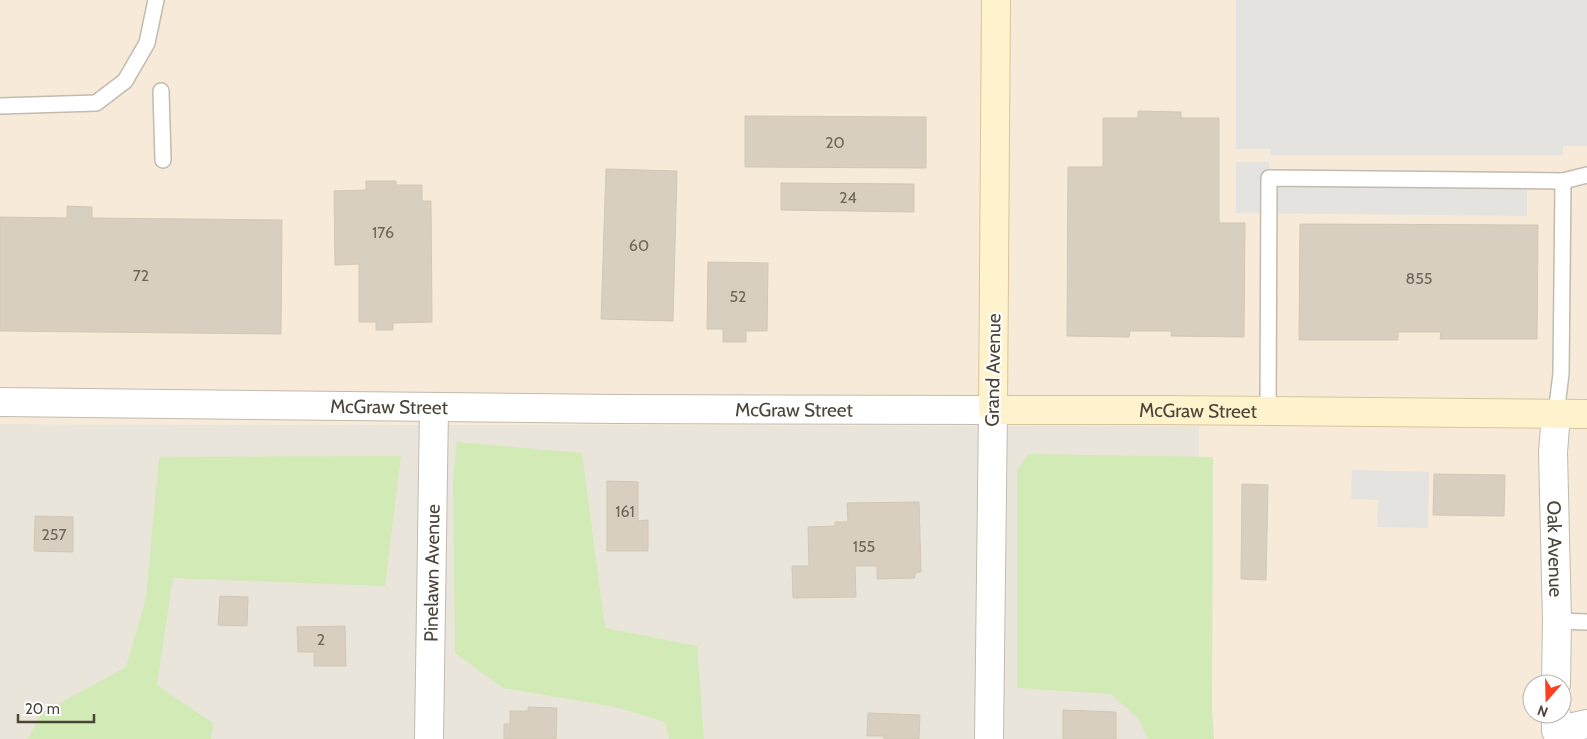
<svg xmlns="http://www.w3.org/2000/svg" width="1587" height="739" viewBox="0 0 1587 739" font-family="Cabin,sans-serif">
<rect width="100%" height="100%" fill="#f6f3ec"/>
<path fill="#eae5da" d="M0 424 1199 426 1202 739H0Z"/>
<path fill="#f7ead8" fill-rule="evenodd" d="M0 0H1587V739H1202L1199 426 0 424ZM1532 684H1562V714H1532Z"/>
<g fill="#d2eab5">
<path d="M457 442 582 453 605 628 697 646 704 739H669L665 722 615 707 503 688 455 653 453 477Z"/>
<path d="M1028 454 1213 457 1212 709 1214 739H1148L1138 718 1111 694 1017 688V471Z"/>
<path d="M401 456 385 586 173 578 157 685 213 723 211 739H28L40 714 126 667 146 598 159 457Z"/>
</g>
<g fill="#e5e3e0">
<path d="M1236 0H1587V146H1563V155H1270V149H1236Z"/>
<path d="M1236 162H1269V178L1527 180V216L1236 213Z"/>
<path d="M1352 470 1429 472 1428 528 1377 527 1378 500 1351 499Z"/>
</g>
<g fill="#d8cfc1" stroke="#d3c7b4">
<path d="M1138 111 1181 112V118H1219V223H1245L1244 337 1171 336 1172 331H1130L1129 337 1067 336 1068 167H1103V118H1138Z"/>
<path d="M745 116 926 117V168L745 167Z"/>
<path d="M606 169 677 171 673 321 601 319Z"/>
<path d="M366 181H396V185H422V201H431L432 322 393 323V330H376V322H359V264L335 265 334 191 366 190Z"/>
<path d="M781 183 914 184V212L781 210Z"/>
<path d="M67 206 92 207V218L282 220 281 334 0 331V217L67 218Z"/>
<path d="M1300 224 1538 225 1537 339H1440L1441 332H1398V340H1299Z"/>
<path d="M708 262 768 263 767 331H746V342H723V329H707Z"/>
<path d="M1434 474 1505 475 1504 516 1433 515Z"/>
<path d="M607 481 638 482V521L648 520V551H607Z"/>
<path d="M1242 484 1268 485 1266 580 1241 579Z"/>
<path d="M919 502 921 572 915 573V578L877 579V566H855L856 597 793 598 792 566H809L808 527 835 526V522H848L847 503Z"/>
<path d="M35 516 73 517V552L34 551Z"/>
<path d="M220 596 248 597 247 626 218 625Z"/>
<path d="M345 626 346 666H314V652H298L297 627Z"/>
<path d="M528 707 557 708 556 739H504V724H510V711H528Z"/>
<path d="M1063 710 1116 712V739H1063Z"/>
<path d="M868 713 920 715 919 739H884V736H867Z"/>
</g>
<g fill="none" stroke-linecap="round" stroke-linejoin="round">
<defs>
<g id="service">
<path d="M161 91 163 160"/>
<path d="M0 106 96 103 125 81 147 43 156 0"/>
<path d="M1268 411 1269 178 1563 181 1587 175"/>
<path d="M1556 414 1561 374 1563 181"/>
<path d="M1557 621 1587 622"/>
</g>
<g id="minor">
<path id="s1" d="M1556 414 1553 452 1557 621 1556 684"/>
<path d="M1556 714V731L1587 724"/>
<path id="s2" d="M429 739 434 407"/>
<path d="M989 739 993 410"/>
</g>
<g id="tertiary">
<path id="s3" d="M0 402 616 409 993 410"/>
</g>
<g id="secondary">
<path id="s4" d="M996 0 993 410H1162L1587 414"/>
</g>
</defs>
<use href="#service" stroke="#c2bbae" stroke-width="18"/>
<use href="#minor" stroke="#c2bbae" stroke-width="30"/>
<use href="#tertiary" stroke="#c2bbae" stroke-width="30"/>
<use href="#secondary" stroke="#d6c79b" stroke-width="30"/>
<use href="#service" stroke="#fff" stroke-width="15"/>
<use href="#minor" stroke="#fff" stroke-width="28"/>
<use href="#tertiary" stroke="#fff" stroke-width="28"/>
<use href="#secondary" stroke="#fff3cd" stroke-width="28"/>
</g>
<g text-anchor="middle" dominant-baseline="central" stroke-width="4" stroke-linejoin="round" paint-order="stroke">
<g font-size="16" fill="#6e675b">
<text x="835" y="142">20</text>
<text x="848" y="197">24</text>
<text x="383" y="232">176</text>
<text x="639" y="245">60</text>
<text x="141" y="275">72</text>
<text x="1419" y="278">855</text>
<text x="738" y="296">52</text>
<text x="625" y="511">161</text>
<text x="54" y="534">257</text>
<text x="864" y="546">155</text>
<text x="321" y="639">2</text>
</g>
<g font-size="19" fill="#4b4439" stroke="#fff">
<text transform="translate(993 370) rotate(-89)">Grand Avenue</text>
<text stroke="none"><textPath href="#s3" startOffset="389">McGraw Street</textPath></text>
<text stroke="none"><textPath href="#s3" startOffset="794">McGraw Street</textPath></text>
<text stroke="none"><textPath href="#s4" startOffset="615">McGraw Street</textPath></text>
<text stroke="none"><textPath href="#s1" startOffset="135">Oak Avenue</textPath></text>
<text stroke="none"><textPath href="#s2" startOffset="166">Pinelawn Avenue</textPath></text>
</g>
</g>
<g transform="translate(1547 699) rotate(200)"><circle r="24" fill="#ffffff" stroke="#b7b4b0"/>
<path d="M0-4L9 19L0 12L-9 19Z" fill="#fc3f1d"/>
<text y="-8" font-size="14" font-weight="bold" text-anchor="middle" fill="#4b4439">N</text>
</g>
<path d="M18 714v8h76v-8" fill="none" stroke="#4b4439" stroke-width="2.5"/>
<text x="25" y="714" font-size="15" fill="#4b4439" stroke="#ffffff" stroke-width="4" paint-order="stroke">20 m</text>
</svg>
